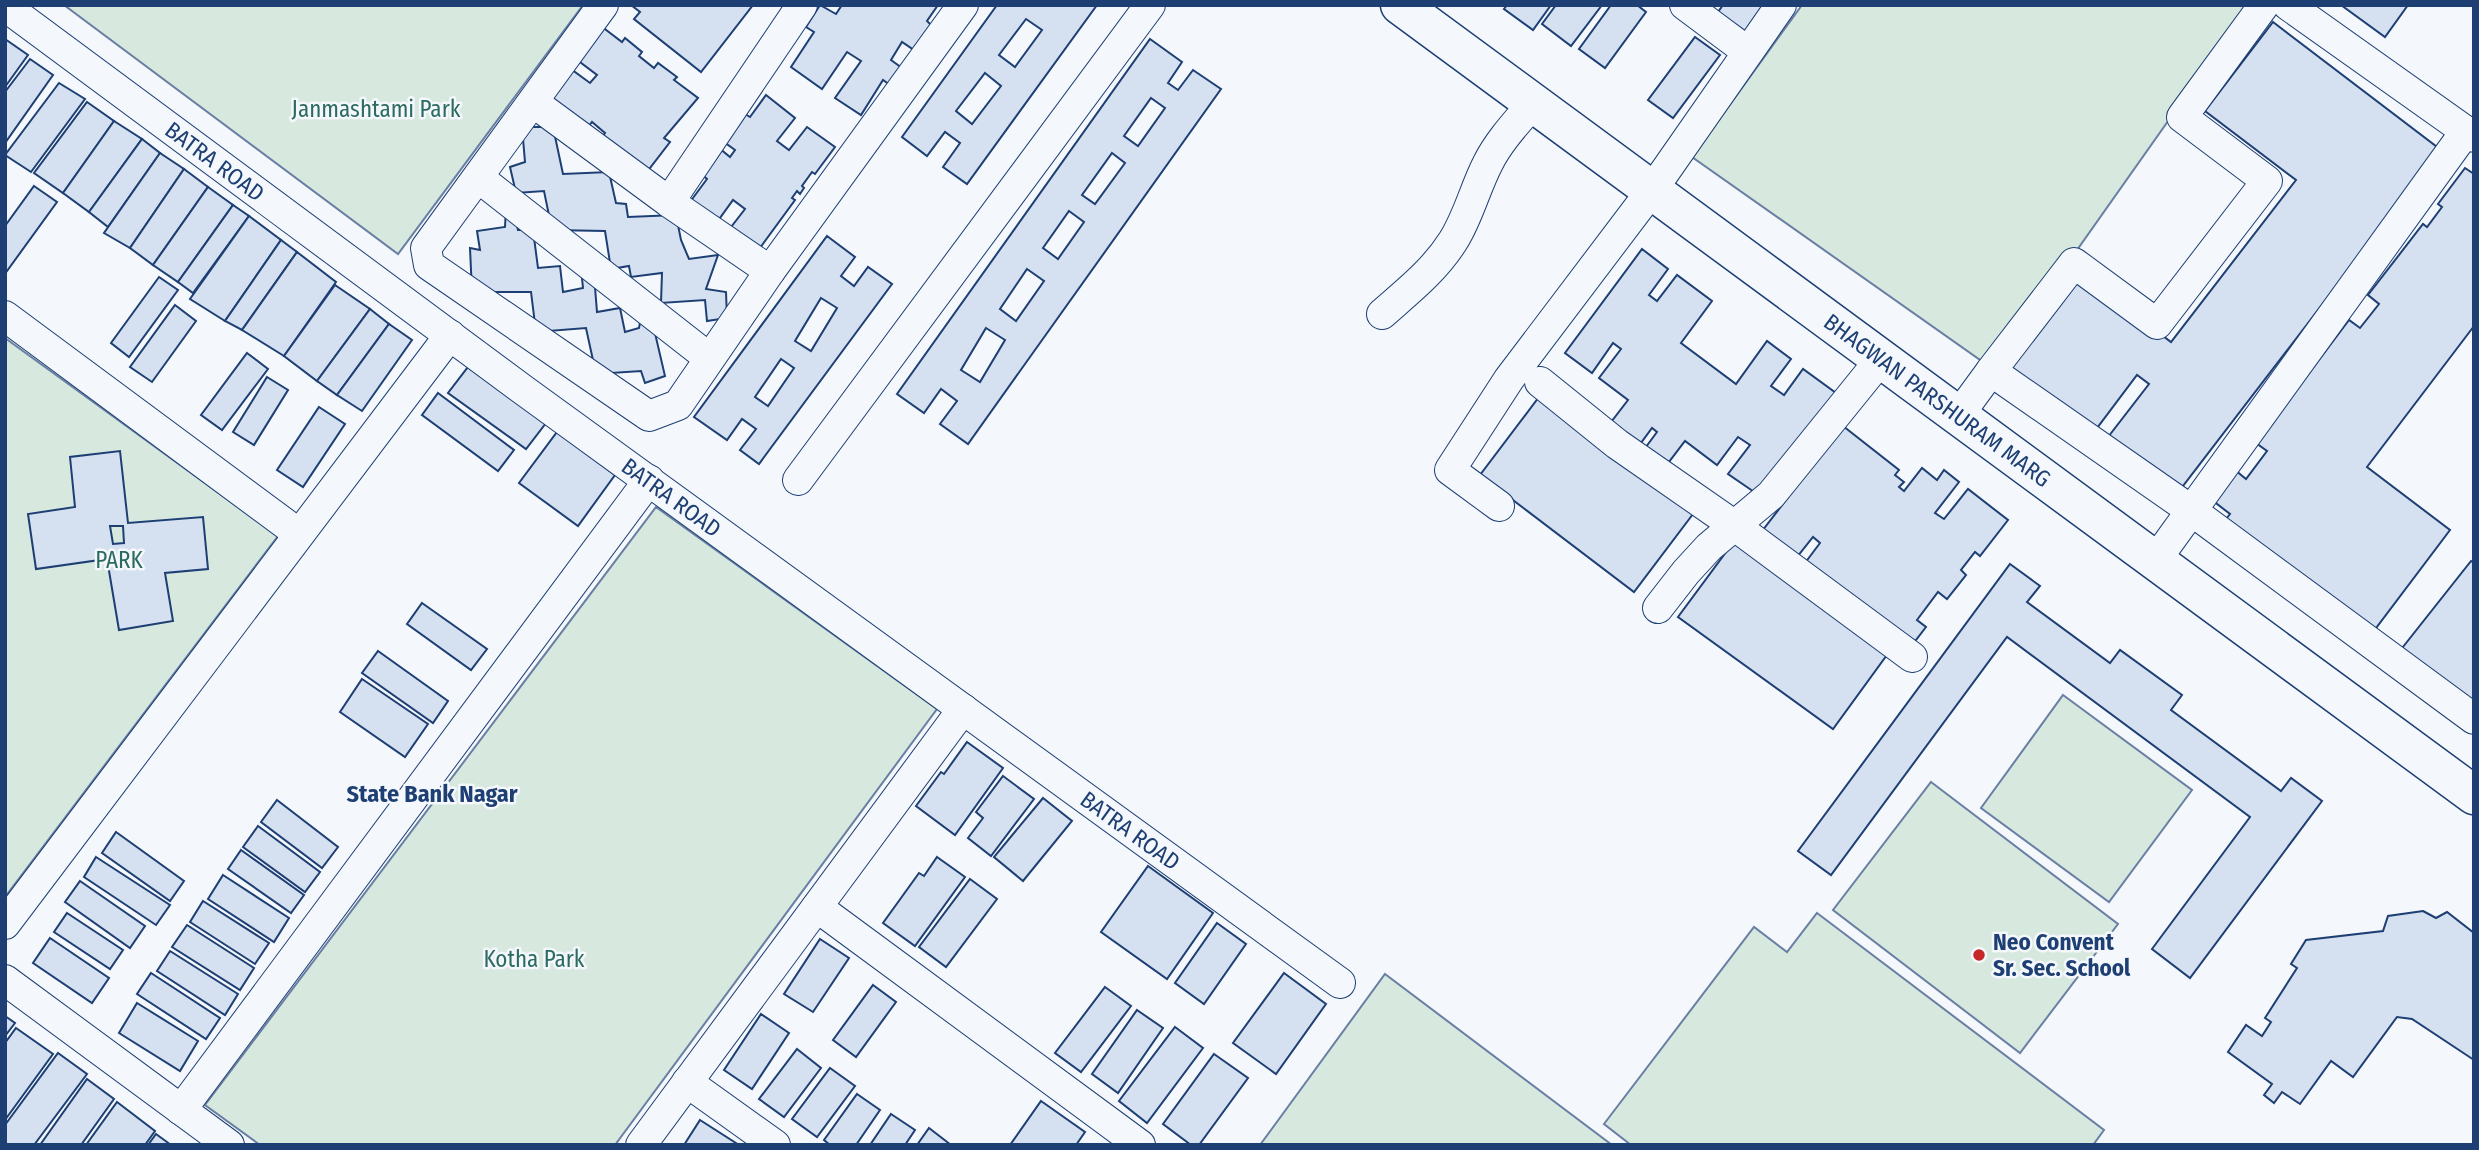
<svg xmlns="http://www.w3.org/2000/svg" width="2479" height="1150" viewBox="0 0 2479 1150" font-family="'Fira Sans Condensed',sans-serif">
<rect width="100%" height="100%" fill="#f4f7fb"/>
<g fill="#d7e8df" stroke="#687fa3" stroke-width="2">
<path d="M64 5H583L398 254Z"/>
<path d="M1802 5H2250L1993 369 1692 157Z"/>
<path d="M5 338 278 536 5 897Z"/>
<path d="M656 507 937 709 615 1145H260L205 1105Z"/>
<path d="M2063 695 2192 790 2109 902 1981 808Z"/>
<path d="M1931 782 2118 924 2020 1053 1833 910Z"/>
<path d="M1817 913 2104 1130 2093 1145H1631L1604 1124 1754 927 1787 952Z"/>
<path d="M1385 974 1612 1145H1260Z"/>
</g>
<g fill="#d5e0f0" stroke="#1d3f73" stroke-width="2" fill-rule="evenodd">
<path d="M631 5H753L701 72 634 19 640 12Z"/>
<path d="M820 5 836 14 842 5H938L927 21 931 25 914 50 902 42 891 60 902 68 890 85 883 80 861 115 835 98 861 61 847 52 822 89 791 67 814 32 806 27Z"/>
<path d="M997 5H1097L967 184 943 167 960 143 945 132 927 156 902 137ZM1026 19 1042 30 1015 67 999 55ZM985 73 1001 86 972 124 956 111Z"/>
<path d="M1507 5H1551L1533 30 1504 9Z"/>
<path d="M1556 5H1602L1571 46 1542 24Z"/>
<path d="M1611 5H1637L1646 12 1605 68 1579 49Z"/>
<path d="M1723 5H1763L1745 31 1718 12Z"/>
<path d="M2341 5H2408L2385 37Z"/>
<path d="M2273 22 2441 150 2176 495 2105 441 2149 384 2137 375 2094 432 2011 369 2083 275 2171 342 2296 180 2205 111Z"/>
<path d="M597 23 622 42 625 38 642 52 639 56 654 68 658 63 677 77 674 80 698 98 664 138 670 142 643 177 598 143 605 133 592 122 584 132 541 95 564 64 590 83 597 75 572 56Z"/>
<path d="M1695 37 1720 55 1673 118 1648 100Z"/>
<path d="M5 39 28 55 5 87Z"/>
<path d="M1150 39 1182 62 1168 83 1178 90 1193 70 1221 89 968 444 940 424 957 401 941 389 924 413 897 394ZM1151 98 1165 108 1138 146 1124 136ZM1112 153 1125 163 1095 204 1082 195ZM1069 211 1084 222 1058 259 1043 248ZM1027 269 1044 281 1016 321 1000 309ZM986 328 1005 340 980 382 961 370Z"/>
<path d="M30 59 53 75 5 143V92Z"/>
<path d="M59 83 85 99 31 172 5 155Z"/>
<path d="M766 95 795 118 777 141 789 150 807 127 835 147 815 174 812 172 802 186 804 188 800 194 797 191 792 198 795 200 757 252 728 231 745 209 733 200 717 222 690 202 707 179 700 173 719 148 730 157 735 150 724 142 745 114 750 117Z"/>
<path d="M87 102 114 121 63 193 34 173Z"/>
<path d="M114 121 142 139 89 212 63 193Z"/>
<path d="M522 127H553L563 174 609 172 616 203 626 204 628 217 676 215 681 240 689 259 718 255 706 289 726 292 727 318 707 321 705 300 661 303 662 273 631 277 629 266 611 269 605 231 552 230 544 191 516 193 510 167 525 162Z"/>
<path d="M142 139 160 153 108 227 89 212Z"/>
<path d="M160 153 184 169 130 248 104 233Z"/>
<path d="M2465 168 2474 174V326L2367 467 2450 530 2370 636 2222 524 2230 514 2212 500 2235 470 2246 479 2267 451 2256 443 2349 320 2360 328 2379 304 2368 295 2423 224 2427 227 2442 207 2438 204Z"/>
<path d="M184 169 208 187 153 265 130 248Z"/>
<path d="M34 186 57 202 7 271 5 269V226Z"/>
<path d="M208 187 233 205 178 282 153 265Z"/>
<path d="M233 205 249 216 193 293 178 282Z"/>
<path d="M512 206 518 230H533L538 268 560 266 563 292 583 288 582 278 594 275 597 312 620 308 625 332 639 328 641 317 651 316 665 376 645 383 641 371 596 374 586 328 536 332 531 292H472L470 248 480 250 477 231 505 227 506 207Z"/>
<path d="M249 216 281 240 225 321 190 299Z"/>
<path d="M827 236 855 257 841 276 854 286 868 267 892 284 759 464 740 450 756 429 742 419 727 440 694 417ZM821 298 837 308 811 351 795 341ZM781 359 794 368 768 406 755 397Z"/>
<path d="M281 240 297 252 242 330 225 321Z"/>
<path d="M1642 249 1668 269 1649 295 1657 301 1677 275 1712 301 1681 343 1736 384 1767 341 1791 359 1771 386 1784 395 1803 369 1836 393 1760 496 1728 474 1750 445 1738 437 1717 465 1685 441 1662 471 1640 455 1657 432 1652 428 1635 451 1605 430 1628 400 1599 378 1621 349 1613 343 1592 373 1565 353Z"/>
<path d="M297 252 336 282 284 356 242 330Z"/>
<path d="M159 277 178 290 129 357 111 343Z"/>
<path d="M335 285 370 309 317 381 284 356Z"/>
<path d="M175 305 196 321 152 382 130 367Z"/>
<path d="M370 309 389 324 337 395 317 381Z"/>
<path d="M389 324 412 340 362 411 337 395Z"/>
<path d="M247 353 268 369 222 430 201 415Z"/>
<path d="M468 367 546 423 526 449 448 393Z"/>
<path d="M267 377 288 390 254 445 233 432Z"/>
<path d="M438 393 514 450 498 471 422 415Z"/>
<path d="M1542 393 1696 510 1634 592 1480 475Z"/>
<path d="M319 407 345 424 303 487 277 470Z"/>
<path d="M1843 426 1899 470 1895 475 1904 482 1899 487 1904 491 1922 468 1937 480 1944 470 1959 482 1935 513 1944 519 1968 489 2008 520 1980 556 1975 552 1961 570 1966 575 1947 599 1938 592 1917 620 1926 627 1909 649 1802 567 1820 543 1813 537 1793 562 1759 535Z"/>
<path d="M557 432 615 475 578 526 519 483Z"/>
<path d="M120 451 128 523 203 517 208 569 165 573 173 621 119 630 107 559 36 569 28 514 75 507 70 457ZM110 526H123L124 543 113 544Z"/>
<path d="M1738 536 1892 648 1833 729 1678 617Z"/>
<path d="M2471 561 2474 563V711L2399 652Z"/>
<path d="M2010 564 2040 586 2027 602 2110 663 2120 650 2182 695 2171 710 2281 791 2291 778 2322 801 2190 978 2152 949 2250 817 2007 637 1831 875 1798 851Z"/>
<path d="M422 603 487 649 471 670 407 624Z"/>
<path d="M378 651 448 701 433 723 362 673Z"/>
<path d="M362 679 428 724 405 757 340 712Z"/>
<path d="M967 742 1003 768 955 835 916 806 941 772 944 774Z"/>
<path d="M1003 776 1034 799 991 856 968 838 983 818 976 812Z"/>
<path d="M1043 798 1072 821 1023 881 994 857Z"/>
<path d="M277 800 338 847 322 868 261 822Z"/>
<path d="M258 826 320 872 305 892 243 847Z"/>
<path d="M116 832 184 881 170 901 102 853Z"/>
<path d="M241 850 304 895 291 913 228 869Z"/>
<path d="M96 857 170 905 156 925 84 877Z"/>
<path d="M937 857 965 877 915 946 883 923 919 873 924 876Z"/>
<path d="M1148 866 1213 913 1167 979 1101 932Z"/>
<path d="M223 875 289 918 274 942 208 899Z"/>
<path d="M970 879 997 899 946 967 919 947Z"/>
<path d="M80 881 145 926 130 948 65 902Z"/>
<path d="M203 901 269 943 255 964 190 922Z"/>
<path d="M2423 911 2436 918 2447 912 2474 933V1060L2412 1019 2397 1017 2353 1077 2331 1061 2300 1104 2282 1092 2274 1103 2264 1095 2272 1084 2228 1052 2246 1025 2262 1036 2271 1022 2265 1018 2297 968 2291 964 2306 940 2383 931 2388 916Z"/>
<path d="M67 913 123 950 110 969 54 932Z"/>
<path d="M1217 923 1246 944 1204 1004 1175 983Z"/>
<path d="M187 925 254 968 240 990 172 947Z"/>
<path d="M50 938 109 978 92 1003 33 963Z"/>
<path d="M820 939 849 958 813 1012 784 994Z"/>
<path d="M170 951 238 994 225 1015 157 971Z"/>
<path d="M151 973 220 1018 206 1039 137 994Z"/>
<path d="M1284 973 1326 1004 1276 1074 1233 1043Z"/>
<path d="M873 985 896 1002 856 1057 833 1040Z"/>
<path d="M1105 987 1131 1006 1081 1072 1055 1053Z"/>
<path d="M137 1003 198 1041 180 1071 119 1033Z"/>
<path d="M1137 1010 1163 1028 1118 1093 1092 1074Z"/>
<path d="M761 1014 789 1033 752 1089 724 1070Z"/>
<path d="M5 1016 15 1023 5 1036Z"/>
<path d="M1175 1027 1203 1048 1147 1123 1119 1101Z"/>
<path d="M16 1028 53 1054 5 1120V1043Z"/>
<path d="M797 1049 821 1068 784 1117 759 1099Z"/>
<path d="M58 1053 87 1074 34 1145H5V1125Z"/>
<path d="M1214 1054 1248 1078 1199 1145H1191L1163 1124Z"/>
<path d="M830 1068 855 1086 817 1137 792 1119Z"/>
<path d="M87 1079 114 1099 81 1145H40Z"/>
<path d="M857 1094 880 1110 856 1145H830L824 1140Z"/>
<path d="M1041 1101 1085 1132 1076 1145H1010Z"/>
<path d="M117 1102 155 1131 145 1145H86Z"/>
<path d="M891 1114 915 1130 905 1145H870Z"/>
<path d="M700 1120 739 1145H684Z"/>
<path d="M929 1128 951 1145H917Z"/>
<path d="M156 1134 171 1145H148Z"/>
</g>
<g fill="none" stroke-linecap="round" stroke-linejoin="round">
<defs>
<g id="street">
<path d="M603 5 426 248 429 265 649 416 678 405 770 271 963 5"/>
<path d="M1685 5 1748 52"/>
<path d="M2264 5 2182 117 2267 181 2157 324 2074 263 1991 371 2192 511 2474 719"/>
<path d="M2288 5 2474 137"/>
<path id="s1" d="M5 6 522 389 1340 983"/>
<path d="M533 102 669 202 770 271"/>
<path d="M479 178 709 358"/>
<path d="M669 202 802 5"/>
<path d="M1382 314C1408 291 1434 271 1453 241 1468 218 1475 188 1488 163 1499 141 1517 122 1533 103"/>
<path d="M5 316 299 534"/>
<path d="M1540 382 1617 444 1735 526 1912 657"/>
<path d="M1958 416 1991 371"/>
<path d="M798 480 1150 5"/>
<path d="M1499 506 1450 470 1509 379 1652 190 1781 5"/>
<path d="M2155 561 2466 131"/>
<path d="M1658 608 1686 572 1709 547 1771 495 1881 359"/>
<path d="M817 907 1140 1145"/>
<path d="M5 924 450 335"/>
<path d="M5 980 229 1145"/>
<path d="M687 1082 775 1145"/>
<path d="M181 1110 649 480"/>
<path d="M641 1145 963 709"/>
</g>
<g id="secondary">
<path id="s2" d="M1400 5 2474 795"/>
</g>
</defs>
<use href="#street" stroke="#1d3f73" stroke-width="32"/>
<use href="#secondary" stroke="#1d3f73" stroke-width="41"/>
<use href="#street" stroke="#f4f7fb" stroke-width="30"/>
<use href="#secondary" stroke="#f4f7fb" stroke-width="38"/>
</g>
<circle fill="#c62828" stroke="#f4f7fb" stroke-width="2.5" cx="1979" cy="955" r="7"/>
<g text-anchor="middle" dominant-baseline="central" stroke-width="5" stroke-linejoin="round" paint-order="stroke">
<g font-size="23" fill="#2c6c60" stroke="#f4f7fb">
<text x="376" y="109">Janmashtami Park</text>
<text x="119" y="560">PARK</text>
<text x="534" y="959">Kotha Park</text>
</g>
<g font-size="23" fill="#1d3f73" stroke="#f4f7fb">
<text stroke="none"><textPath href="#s1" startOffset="261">BATRA ROAD</textPath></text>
<text stroke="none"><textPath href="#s2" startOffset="667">BHAGWAN PARSHURAM MARG</textPath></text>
<text stroke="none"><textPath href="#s1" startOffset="828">BATRA ROAD</textPath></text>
<text stroke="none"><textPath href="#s1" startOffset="1395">BATRA ROAD</textPath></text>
</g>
<g font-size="23" font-weight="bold" fill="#1d3f73" stroke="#f4f7fb" text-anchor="start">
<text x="1993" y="942">Neo Convent<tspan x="1993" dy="26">Sr. Sec. School</tspan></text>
</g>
<g font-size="24" font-weight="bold" fill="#1d3f73" stroke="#f4f7fb">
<text x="432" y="794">State Bank Nagar</text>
</g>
</g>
<rect width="2479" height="1150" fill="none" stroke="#1d3f73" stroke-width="14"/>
</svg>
